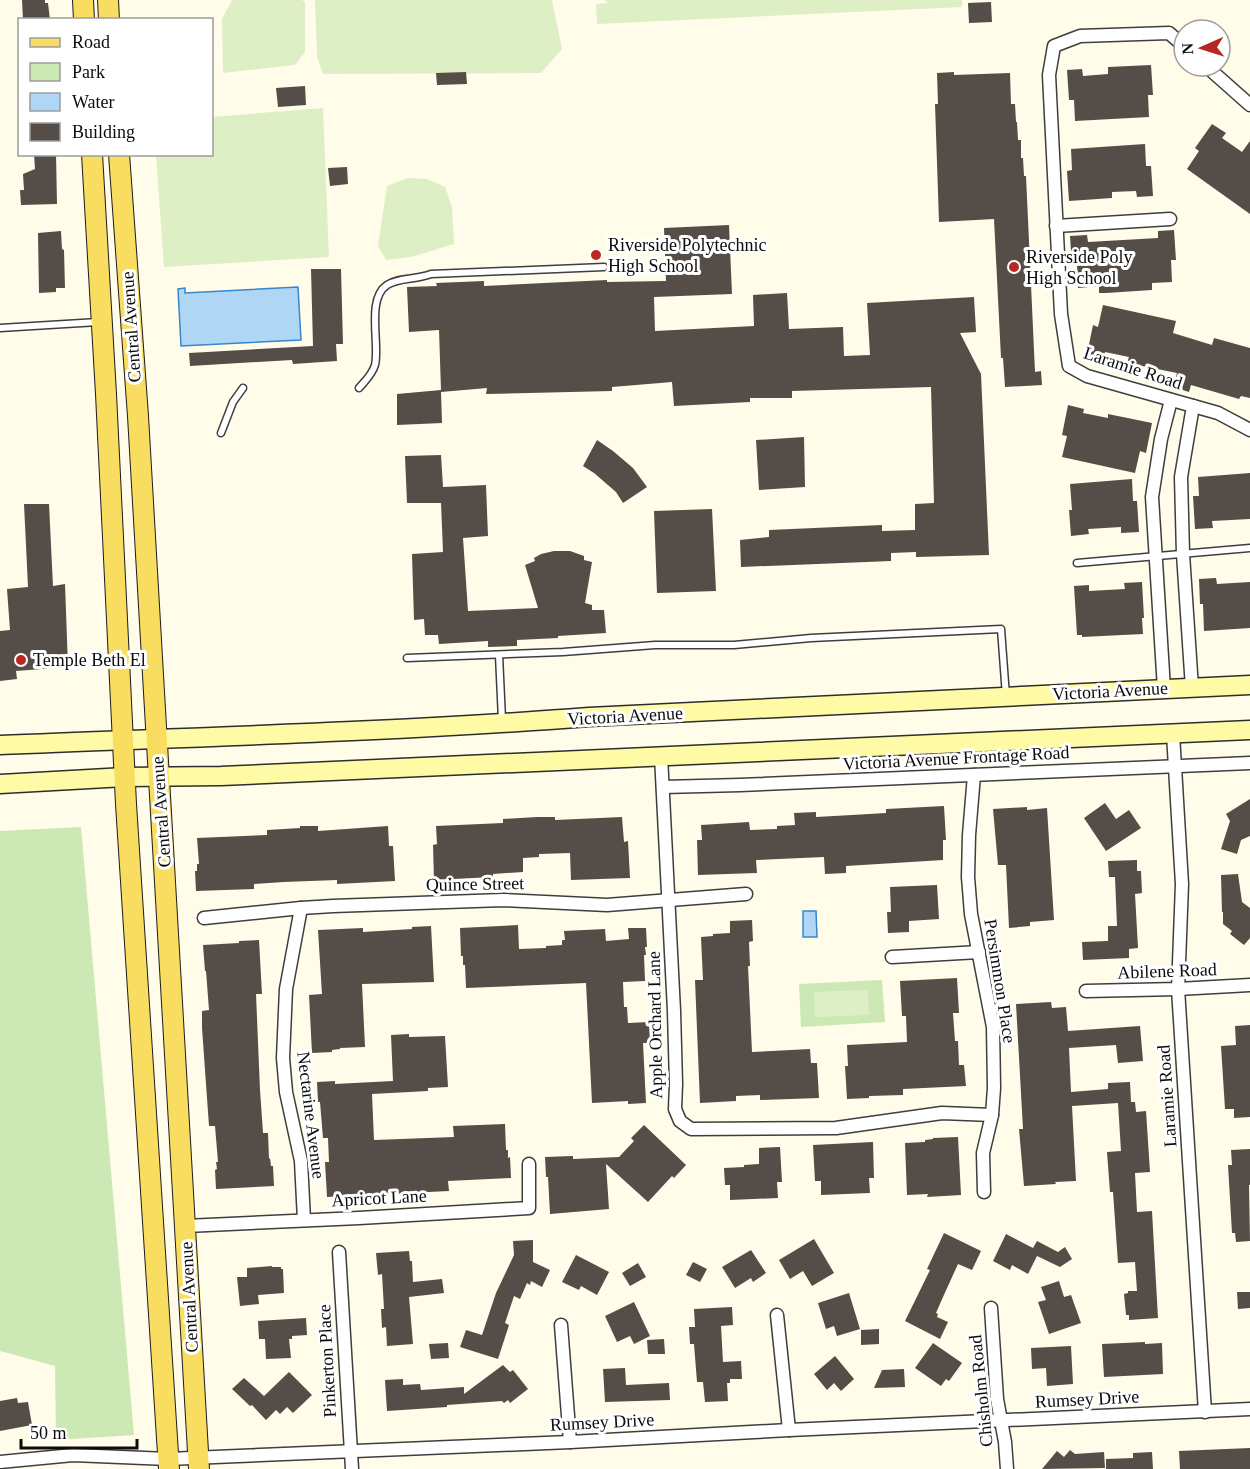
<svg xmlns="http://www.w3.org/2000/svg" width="1250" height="1469" viewBox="0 0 1250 1469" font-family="Georgia,serif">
<rect width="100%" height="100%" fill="#fffce9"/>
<g fill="#cce8b4">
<path d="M81 827 134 1435 56 1440 55 1366 0 1351V831Z"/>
<path d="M882 980 885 1022 801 1027 799 984Z"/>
</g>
<g fill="#deefc6">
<path d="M232 0H302L305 2V52L295 65 223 73 222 19Z"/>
<path d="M315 0H552L562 49 541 73 323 74 317 57Z"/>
<path d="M605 0H962V7L597 24 596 4 608 3Z"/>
<path d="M323 108 329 257 164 267 156 155 212 154V117Z"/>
<path d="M408 178 427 179 445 187 452 207 454 244 411 257 386 260 378 246 387 186Z"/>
<path d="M868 990 869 1015 815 1017 814 992Z"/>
</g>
<g fill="#afd6f5" stroke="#3687cc" stroke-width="1.5">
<path d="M298 287 301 340 181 346 178 289 185 288V293Z"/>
<path d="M803 911H816L817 937H803Z"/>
</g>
<g fill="#544d48">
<path d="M22 0H45V3H48L50 20H23Z"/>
<path d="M991 2 992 22 969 23 968 3Z"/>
<path d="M1151 65 1153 95H1148L1149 117 1075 121 1074 100H1069L1067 70 1082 69 1083 76 1108 74V67Z"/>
<path d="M466 72 467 84 437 85 436 73Z"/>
<path d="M954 72V75L1010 73 1011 104H1015L1016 122H1017L1018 140H1021V158H1023L1024 176H1026L1035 372 1041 371 1042 385 1005 387 1003 358H1001L994 219 939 222 935 104H938L937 73Z"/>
<path d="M305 86 306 105 278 107 276 88Z"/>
<path d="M1212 124 1226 133 1222 138 1242 152 1250 141V214L1187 169 1199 151 1195 148Z"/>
<path d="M1145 144 1146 166H1151L1153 196 1137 197 1136 191 1112 192V198L1069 201 1067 171 1072 170 1071 149Z"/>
<path d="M34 154H56L57 204 21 205 20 190H24L23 174 35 169Z"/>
<path d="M347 167 348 184 330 186 328 168Z"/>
<path d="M729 225 732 294 654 297 655 331 754 326 753 295 787 293 789 329 843 327 844 356 870 355 867 303 974 297 976 332 960 333 981 374 989 555 916 557V552L891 553V561L741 567 740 540 769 537V530L882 525V531L915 530V504L934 503 931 387 792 391V398H750V402L674 406 672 382 612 387V391L486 394 487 388 441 392 442 423 397 425V394L441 390 439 330 409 332 407 287 437 286 436 283 484 281V286L607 280V282L666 281 664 228Z"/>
<path d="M1174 230 1176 260H1171L1172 282 1152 283V290L1106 293H1099V286L1078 288 1077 266H1072L1070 236 1087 235 1088 242 1158 238V231Z"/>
<path d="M61 231 62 249 64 250 65 288H56V292L39 293 38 233Z"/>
<path d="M311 269H341L343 344H336L337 361 293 364 292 360 190 366 189 353 313 346Z"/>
<path d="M1103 305 1176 321 1173 333 1212 345 1214 338 1250 348V398L1241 396 1239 399 1191 385 1189 392 1173 387 1177 373 1127 363 1129 357 1105 352 1104 358 1087 354 1093 325 1098 327Z"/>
<path d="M1068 405 1084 409 1083 413 1108 418V414L1152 423 1146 453 1140 451 1135 473 1062 457 1067 436 1062 435Z"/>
<path d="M804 437 805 487 759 490 756 440Z"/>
<path d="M597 440 613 451 633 468 647 487 623 503 616 492 594 473 583 466Z"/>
<path d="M441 455 443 487 486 485 488 536 463 538 468 611 538 608 525 565 535 561 534 558 541 554 554 551H570L584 556V560L592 562 585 603 592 605V610H604L606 633 558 636V638L517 640V646L488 647V641L439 644 438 635H425L424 619 414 620 412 554 443 552 441 503H407L405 456Z"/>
<path d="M1250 473V519L1212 521 1213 528 1195 529 1193 496H1199L1198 477Z"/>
<path d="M1132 479 1133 501H1137L1139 532 1121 533V527L1088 529 1089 534 1071 536 1069 510H1072L1070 484Z"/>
<path d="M24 504H49L53 586 65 584 68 667 16 671 17 679 0 681V631L10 630 7 589 28 587Z"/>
<path d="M712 509 716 591 657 593 654 511Z"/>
<path d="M1216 578 1217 584 1250 582V628L1204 631 1203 604H1200L1199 579Z"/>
<path d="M1142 582 1144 618H1142L1143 634 1082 637V635H1077L1074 586 1089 585V591L1125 589 1124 583Z"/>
<path d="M1250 799V836L1241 840 1237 854 1221 849 1230 821 1226 814Z"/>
<path d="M1105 803 1116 819 1129 810 1141 828 1106 851 1084 818Z"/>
<path d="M944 806 946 840H943V860L846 866V873L825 874 824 857 756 860 757 873 698 875 697 840H702L701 825 749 822 750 830 777 829V826L795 825 794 813 816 812V817L852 815 886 813V809Z"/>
<path d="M1027 807V810L1047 808 1054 920 1030 922V926L1009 928 1006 865H998L993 809Z"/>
<path d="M537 817H555V820L622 817 624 842 628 841 630 878 571 880 570 853 539 854V857L523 858V872L493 874V877L434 880 433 845 437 844 436 826 503 823V819Z"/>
<path d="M300 826H318V831L388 826 389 846H393L395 881 337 884V880L284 882 254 884V889L196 891 195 871H197V864H199L197 838 267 835V830L300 828Z"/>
<path d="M1137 860V871H1141L1142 893 1135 894 1138 948 1129 949V958L1083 960 1082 942 1108 941V926H1117L1115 877H1109L1108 861Z"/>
<path d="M1238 874 1242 902 1250 908V938L1244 945 1230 934 1232 931 1223 924V912H1222L1221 875Z"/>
<path d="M937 885 939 919 909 921V932L888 933 887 912H891L890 887Z"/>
<path d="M752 920 753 941 749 942 750 966H748L752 1052 810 1049 811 1063H817L819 1098 760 1100V1095L736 1096V1101L700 1103 695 980H703L701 937 713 936V934L730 933V921Z"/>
<path d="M518 925 519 949 546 948V946L562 945V940H565L564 931 605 929 606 941 629 939 628 928H646L647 947H645L646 955H644L645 981 623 982 624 1007H627L628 1023 649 1022 650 1043H643L646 1103 628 1104V1101L592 1103 586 983 466 988 465 965H463V956H461L460 928Z"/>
<path d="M431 926 434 982 362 984 365 1047 340 1048V1049L332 1050V1052L312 1053 309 995 322 994 318 930 363 928V932L412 929V927Z"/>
<path d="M259 940 262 994H256L260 1090 263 1133H268L269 1159 270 1158 271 1166H273L274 1186 216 1189 215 1170 217 1169 216 1162H218L215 1126H209L202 1028V1011L209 1010 206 971H205L203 945 239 943V941Z"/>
<path d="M957 978 959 1013H953L955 1041H958L959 1065H964L966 1086 903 1089V1095L869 1096V1098L847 1099 845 1066H848L847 1045 907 1042 906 1016H902L900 981Z"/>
<path d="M1051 1002 1052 1008 1066 1007 1068 1031 1140 1026 1143 1061 1118 1063 1116 1045 1069 1048 1071 1092 1108 1089V1083L1130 1082 1131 1102H1135L1136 1112 1146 1111 1150 1172 1135 1173 1137 1212 1152 1211 1158 1318 1129 1320V1315H1126L1124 1294 1128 1293V1291H1137L1135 1262 1118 1263 1113 1192H1110L1107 1152 1121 1151 1118 1103 1072 1106 1076 1181 1055 1182 1056 1184 1024 1186 1019 1129H1023L1016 1004Z"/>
<path d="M1250 1025V1117L1234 1118V1109H1225L1221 1046 1236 1045 1235 1026Z"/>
<path d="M409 1034V1037L445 1036 448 1087 428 1088V1091L372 1094 374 1140 454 1137 453 1126 505 1124 506 1150H508V1158L510 1157 511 1178 448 1181 449 1191 327 1197 325 1162H329L328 1138H323L320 1102H318L317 1082 335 1081V1084L393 1081 391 1035Z"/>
<path d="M644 1125 686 1165 674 1178 672 1176 648 1202 606 1164 609 1209 550 1214 548 1177H546L545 1157 573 1156V1159L619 1157 634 1141 631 1138Z"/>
<path d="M958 1137 961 1195 927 1197 928 1194 907 1195 905 1143 925 1142V1140L933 1139V1138Z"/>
<path d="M873 1142 874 1178H869L870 1193 821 1195V1181H815L813 1145Z"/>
<path d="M780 1147 782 1182H777L778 1198 730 1200V1185H725L724 1168 744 1167V1165L759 1164V1148Z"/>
<path d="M1250 1149V1185H1249L1250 1241 1236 1242 1235 1233H1232L1228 1165H1232L1231 1150Z"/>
<path d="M944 1233 981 1251 972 1270 958 1264 943 1297 936 1313 938 1314 937 1317 948 1322 940 1339 905 1321 930 1270 927 1269Z"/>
<path d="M1006 1234 1033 1248 1037 1241 1058 1252 1065 1247 1072 1259 1060 1267 1037 1256 1028 1274 1012 1265 1010 1270 993 1261Z"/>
<path d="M814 1239 834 1273 812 1286 803 1271 790 1279 779 1260Z"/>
<path d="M533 1240V1262L550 1270 542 1287 531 1281 530 1285 527 1283 520 1299 514 1296 505 1323 509 1325 498 1359 460 1347 466 1330 482 1335 496 1293 514 1255 513 1241Z"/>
<path d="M751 1250 766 1273 753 1282 751 1278 735 1288 722 1267Z"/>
<path d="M409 1251 410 1261H412L413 1282 442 1279 444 1293 409 1297 413 1344 387 1346 386 1327 382 1328 381 1309H384L382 1274 378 1275 376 1253Z"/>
<path d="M576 1255 609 1272 597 1295 581 1286 579 1290 562 1282Z"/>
<path d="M693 1262 707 1269 700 1282 686 1275Z"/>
<path d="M638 1263 646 1277 630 1286 622 1273Z"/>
<path d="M272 1266V1267H281V1269H283L284 1293 258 1295 259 1304 240 1306 237 1277H247V1268Z"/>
<path d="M1059 1281 1064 1297 1071 1295 1081 1323 1049 1334 1038 1302 1046 1300 1041 1287Z"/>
<path d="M1237 1292H1250V1308L1238 1309Z"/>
<path d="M849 1293 860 1329 837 1336 834 1326 826 1329 818 1303Z"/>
<path d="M634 1302 650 1336 634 1344 630 1336 617 1342 605 1316Z"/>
<path d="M732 1307 733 1325 721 1326 723 1362 741 1361 742 1379H730V1383H727L728 1401 705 1402 703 1382H697L694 1344H690L689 1327H695L694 1309Z"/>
<path d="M306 1318 307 1335 292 1336V1339H289L291 1358 266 1359 265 1339H259L258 1321Z"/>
<path d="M879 1329V1344L861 1345V1330Z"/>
<path d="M664 1339 665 1354H648L647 1340Z"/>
<path d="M1145 1342V1344L1162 1343 1163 1374 1104 1377 1102 1344Z"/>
<path d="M448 1343 449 1358 431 1359 429 1344Z"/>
<path d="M933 1343 962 1363 949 1381 946 1379 941 1386 915 1368Z"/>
<path d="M1071 1346 1073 1384 1047 1386 1046 1368 1032 1369 1031 1348Z"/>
<path d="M835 1356 854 1379 841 1391 834 1383 827 1390 814 1374Z"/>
<path d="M503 1365 510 1372 513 1370 528 1389 510 1403 508 1400 504 1403 502 1401 447 1405V1407L387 1411 385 1380 403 1379V1385L420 1384 421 1390 464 1387V1394Z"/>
<path d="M625 1368 626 1385 669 1383 670 1400 605 1402 603 1369Z"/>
<path d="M904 1369 905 1387 874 1388 882 1370Z"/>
<path d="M289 1372 312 1395 293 1413 287 1407 280 1414 276 1410 266 1420 252 1405 250 1406 232 1389 244 1378 264 1396Z"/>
<path d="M17 1398 18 1403 28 1402 32 1425 0 1431V1401Z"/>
<path d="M1250 1448V1469H1180L1179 1451Z"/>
<path d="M1070 1450 1075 1454 1104 1452 1105 1468 1042 1469 1057 1451 1064 1457Z"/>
<path d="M1152 1452 1153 1469H1106V1459L1133 1458V1453Z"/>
</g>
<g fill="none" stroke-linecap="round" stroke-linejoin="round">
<defs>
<g id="lane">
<path d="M0 328 98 322"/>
<path d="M359 388C365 381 372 375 375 365 380 344 366 299 387 285 399 277 416 280 431 274L604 267"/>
<path d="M221 433 233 402 243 388"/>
<path d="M1077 563 1250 548"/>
<path d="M499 655 502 720"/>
<path d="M407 658 563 652 655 645H734L811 638 1001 629 1006 696"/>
</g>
<g id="street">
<path d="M1184 46 1169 33 1080 36 1054 46 1049 75 1061 314 1069 366 1087 376 1218 413 1250 430"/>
<path d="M1206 66 1250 105"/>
<path d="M1056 226 1170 219"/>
<path d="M1192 688 1183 554 1181 477 1193 406"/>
<path d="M1164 689 1152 497 1161 439 1171 400"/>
<path d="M1173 734 1182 884 1178 989 1205 1412"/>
<path d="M661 756 674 1011 676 1084 675 1109 680 1121 691 1129 836 1128 942 1113 992 1115"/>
<path d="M974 775 969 835 968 877 971 914 993 1027 994 1088 992 1115 983 1153 984 1192"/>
<path d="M663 787 740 785 1250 763"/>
<path d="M301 908 286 989 283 1058 286 1092 301 1161 304 1220"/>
<path d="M204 918 301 908 333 906 503 900 607 905 746 894"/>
<path d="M892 957 979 952"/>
<path d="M1086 991 1178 989 1250 985"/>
<path d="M186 1226 359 1218 529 1208V1164"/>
<path d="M339 1252 352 1469"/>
<path d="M991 1308 997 1399 1005 1442 1007 1469"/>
<path d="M777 1315 789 1430"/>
<path d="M561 1325 570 1442"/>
<path d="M0 1462 73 1455 168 1459 570 1442 789 1430 1250 1409"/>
</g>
<g id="secondary">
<path d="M0 745C196 737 393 732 589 717L1250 685"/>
<path d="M0 784 125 777 221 776 1250 730"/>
</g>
<g id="primary">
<path d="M83 0 84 20"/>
<path d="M108 0 109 20"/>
<path d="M92 154 106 394 126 804 169 1469"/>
<path d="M119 154 138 416 199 1469"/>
</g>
</defs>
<use href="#lane" stroke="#3e3e3e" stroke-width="9"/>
<use href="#street" stroke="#3e3e3e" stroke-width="15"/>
<use href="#secondary" stroke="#2d2d2d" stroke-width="21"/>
<use href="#primary" stroke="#1c1c1c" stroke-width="22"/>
<use href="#lane" stroke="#fff" stroke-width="6"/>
<use href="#street" stroke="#fff" stroke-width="12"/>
<use href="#secondary" stroke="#fffaa5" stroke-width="18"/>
<use href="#primary" stroke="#f8dd60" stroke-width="20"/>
</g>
<g fill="#b92725" stroke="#fff" stroke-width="2">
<circle cx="596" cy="255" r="6"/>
<circle cx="1014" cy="267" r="6"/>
<circle cx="21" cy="660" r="6"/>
</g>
<g text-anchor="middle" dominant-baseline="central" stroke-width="6" stroke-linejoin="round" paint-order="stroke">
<g font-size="18" fill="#0b0b0b" stroke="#fff" text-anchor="start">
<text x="608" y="245">Riverside Polytechnic<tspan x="608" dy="21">High School</tspan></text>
<text x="1026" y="257">Riverside Poly<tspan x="1026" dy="21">High School</tspan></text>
<text x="33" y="660">Temple Beth El</text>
</g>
<g font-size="18" fill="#0b0b0b" stroke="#fff">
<text transform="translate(131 327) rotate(-94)">Central Avenue</text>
<text transform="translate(1133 368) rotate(18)">Laramie Road</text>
<text transform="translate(1110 691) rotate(-3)">Victoria Avenue</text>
<text transform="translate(625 716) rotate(-3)">Victoria Avenue</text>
<text transform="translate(956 758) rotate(-3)">Victoria Avenue Frontage Road</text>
<text transform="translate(161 812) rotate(-94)">Central Avenue</text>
<text transform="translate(475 884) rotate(-1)">Quince Street</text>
<text transform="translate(1167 971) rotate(-2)">Abilene Road</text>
<text transform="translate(1000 981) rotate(81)">Persimmon Place</text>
<text transform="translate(655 1025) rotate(-91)">Apple Orchard Lane</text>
<text transform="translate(1167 1096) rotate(-94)">Laramie Road</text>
<text transform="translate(311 1115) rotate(83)">Nectarine Avenue</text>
<text transform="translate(379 1198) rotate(-3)">Apricot Lane</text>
<text transform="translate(189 1297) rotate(-93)">Central Avenue</text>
<text transform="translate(327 1361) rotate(-93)">Pinkerton Place</text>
<text transform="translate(981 1391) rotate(-96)">Chisholm Road</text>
<text transform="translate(1087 1399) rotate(-3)">Rumsey Drive</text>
<text transform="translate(602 1422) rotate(-3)">Rumsey Drive</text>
</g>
</g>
<rect x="18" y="18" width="195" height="138" fill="#ffffff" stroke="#9d9d9d" stroke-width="1.5"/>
<rect x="30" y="38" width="30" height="9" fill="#f8dd60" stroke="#9d9d9d" stroke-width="1.5"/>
<text x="72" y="48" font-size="18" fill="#0b0b0b">Road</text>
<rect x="30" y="63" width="30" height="18" fill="#cce8b4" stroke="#9d9d9d" stroke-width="1.5"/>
<text x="72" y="78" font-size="18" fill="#0b0b0b">Park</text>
<rect x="30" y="93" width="30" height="18" fill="#afd6f5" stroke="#9d9d9d" stroke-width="1.5"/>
<text x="72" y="108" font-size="18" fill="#0b0b0b">Water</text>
<rect x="30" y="123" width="30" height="18" fill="#544d48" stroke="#9d9d9d" stroke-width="1.5"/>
<text x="72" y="138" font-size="18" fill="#0b0b0b">Building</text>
<g transform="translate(1202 48) rotate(267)"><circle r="28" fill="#ffffff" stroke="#9d9d9d" stroke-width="1.5"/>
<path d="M0-4.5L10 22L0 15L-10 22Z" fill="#b92725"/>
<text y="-9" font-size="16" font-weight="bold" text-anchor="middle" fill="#0b0b0b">N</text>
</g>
<path d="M21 1439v9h116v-9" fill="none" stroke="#0b0b0b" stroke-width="3"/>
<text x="30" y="1439" font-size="18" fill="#0b0b0b" stroke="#ffffff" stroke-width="4.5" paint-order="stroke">50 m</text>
</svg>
